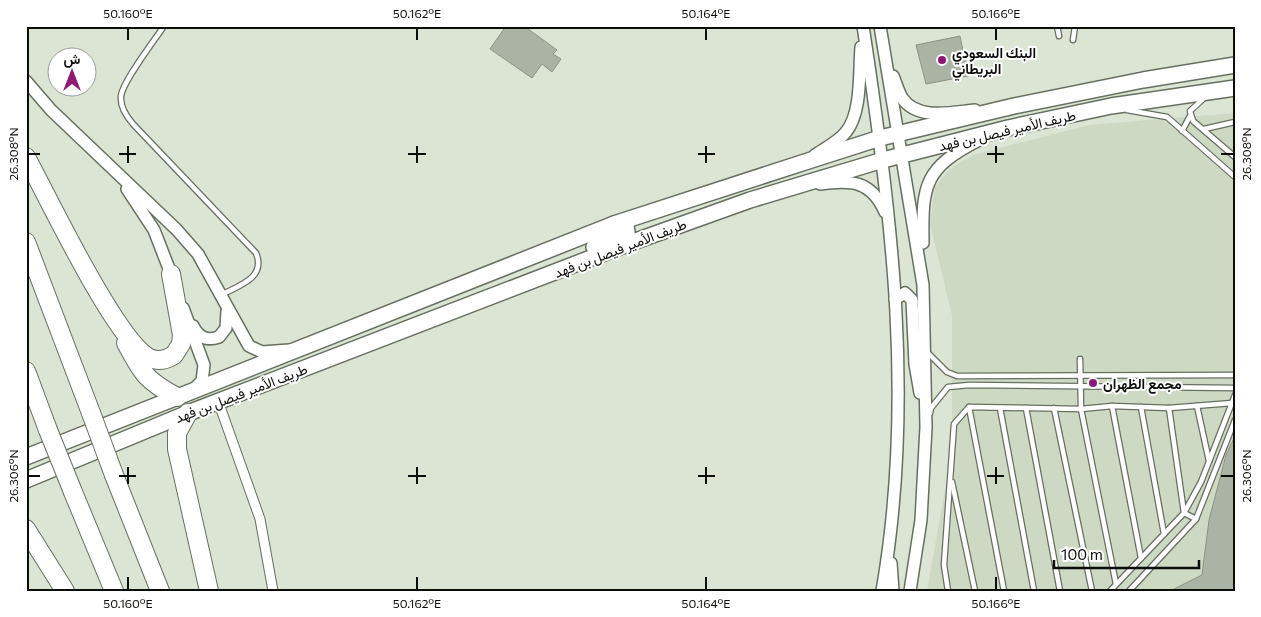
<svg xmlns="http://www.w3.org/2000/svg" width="1261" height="617" viewBox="0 0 1261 617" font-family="Commissioner,Vazirmatn,sans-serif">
<rect width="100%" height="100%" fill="#dce4d4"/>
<path fill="#cdd9c3" d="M1235 113V591H927L952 451V315L930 224 935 187 950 169 973 155 1089 125Z"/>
<g fill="#abb3a4" stroke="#8c9385">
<path d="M506 26H524L557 50 553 54 561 59 552 72 542 64 532 78 490 49Z"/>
<path d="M960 36 968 76 926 84 916 45Z"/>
<path d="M1235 436V591H1170L1202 575 1209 520 1226 455Z"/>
</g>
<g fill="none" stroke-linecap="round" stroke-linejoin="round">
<defs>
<g id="service">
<path d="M164 26C154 41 123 81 121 96 120 106 126 116 133 124L256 253C266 277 241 285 223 294"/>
<path d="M1057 26 1059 36"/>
<path d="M1073 40 1075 26"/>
<path d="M1203 99 1190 111 1193 121 1235 157"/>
<path d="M1127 110 1167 117 1235 177"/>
<path d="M1204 129 1235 122"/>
<path d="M1182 131 1190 116"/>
<path d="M927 352 947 372 957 376 1235 375"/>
<path d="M1112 406 1141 558"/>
<path d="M1197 406 1209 461"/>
<path d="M969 407 1004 591"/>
<path d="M1141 407 1164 534"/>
<path d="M1000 408 1034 591"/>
<path d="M1026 408 1060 591"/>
<path d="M1054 408 1092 591"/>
<path d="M1169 408 1184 513 1196 519"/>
<path d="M930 413 931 408 948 387 969 385 1235 388"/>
<path d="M952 482 975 591"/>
<path d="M1116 584 1081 409 1112 406 1169 408 1232 403"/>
<path d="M948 591 944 565 954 424 969 407 1081 409 1080 359"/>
<path d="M1110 591 1184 513 1201 482 1235 395"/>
<path d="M1129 591 1196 519 1235 420"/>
</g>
<path id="minor" d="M218 401 260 519 273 591"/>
<g id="tertiary">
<path d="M863 26C892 214 915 402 882 591"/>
<path d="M880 26 923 285 926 427 921 520 910 591"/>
<path d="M893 76C896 83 898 91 902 98 918 121 952 112 975 110"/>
<path d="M26 81 51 110 177 230 198 254 249 346 262 352 289 350"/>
<path d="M815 155C825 148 838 142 846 132 862 113 859 71 861 47"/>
<path d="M820 184C851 180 871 180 885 212"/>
<path d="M127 189 154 230 173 279"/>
<path d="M923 243C922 185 924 168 979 140"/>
<path d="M895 299 905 293 912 300 915 364 920 393"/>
<path d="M183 308 204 365 202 381 193 390"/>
<path d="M193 326C199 338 207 341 219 337L226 328 227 311"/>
<path d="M891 563 893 591"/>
</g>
<g id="primary">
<path d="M594 247 627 232 626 225 614 224"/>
<path d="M26 457 614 224 805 162 880 138 1014 106 1143 80 1235 65"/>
<path d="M26 480 188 413 630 243 750 200 883 160 1008 128 1111 106 1235 88"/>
</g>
<g id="motorway">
<path d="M26 157C48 197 115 339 149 358 158 362 166 360 174 355L181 344 182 335 171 274"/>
<path d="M26 242 91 413"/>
<path d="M126 343C142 373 146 381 177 397"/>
<path d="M26 371 48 430"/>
<path d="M188 413 177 433V449L209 591"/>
<path d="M114 475 160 591"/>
<path d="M73 492 114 591"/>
<path d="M26 529 65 591"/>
</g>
</defs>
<use href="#service" stroke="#676f61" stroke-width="7"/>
<use href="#minor" stroke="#676f61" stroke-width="11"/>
<use href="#tertiary" stroke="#676f61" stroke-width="14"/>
<use href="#primary" stroke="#676f61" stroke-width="18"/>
<use href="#motorway" stroke="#676f61" stroke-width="20"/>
<use href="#service" stroke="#fff" stroke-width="4.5"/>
<use href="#minor" stroke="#fff" stroke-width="9"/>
<use href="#tertiary" stroke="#fff" stroke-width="11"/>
<use href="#primary" stroke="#fff" stroke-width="15"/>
<use href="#motorway" stroke="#fff" stroke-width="18"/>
<defs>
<g id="motorway-bridge">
<path d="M91 413 114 475"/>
<path d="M48 430 73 492"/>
</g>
</defs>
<use href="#motorway-bridge" stroke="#676f61" stroke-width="20" stroke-linecap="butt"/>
<use href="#motorway-bridge" stroke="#fff" stroke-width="18"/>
</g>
<path fill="none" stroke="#0b0d08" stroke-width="2" d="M128 28V40M417 28V40M706 28V40M996 28V40M128 146V163M417 146V163M706 146V163M996 146V163M28 154H40M119 154H136M408 154H426M698 154H715M987 154H1004M1221 154H1234M128 467V484M417 467V484M706 467V484M996 467V484M28 476H40M119 476H136M408 476H426M698 476H715M987 476H1004M1221 476H1234M128 577V590M417 577V590M706 577V590M996 577V590"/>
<g fill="#901775" stroke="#fff" stroke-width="2">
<circle cx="942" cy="60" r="5"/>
<circle cx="1093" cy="383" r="5"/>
</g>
<g text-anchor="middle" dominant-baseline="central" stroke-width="4" stroke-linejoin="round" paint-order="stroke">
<g font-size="14" font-weight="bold" fill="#0b0d08" stroke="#fff" text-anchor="start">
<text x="952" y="52">البنك السعودي<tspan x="952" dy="16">البريطاني</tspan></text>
<text x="1103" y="383">مجمع الظهران</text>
</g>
<g font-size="14" fill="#0b0d08" stroke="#fff">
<text transform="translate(1007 130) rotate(-13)">طريف الأمير فيصل بن فهد</text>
<text transform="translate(620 248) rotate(-21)">طريف الأمير فيصل بن فهد</text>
<text transform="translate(241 393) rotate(-21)">طريف الأمير فيصل بن فهد</text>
</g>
</g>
<rect width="1261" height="617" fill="none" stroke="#ffffff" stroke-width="55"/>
<g transform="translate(72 72)"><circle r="24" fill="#ffffff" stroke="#9d9e9c"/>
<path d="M0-4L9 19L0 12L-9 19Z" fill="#901775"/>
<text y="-8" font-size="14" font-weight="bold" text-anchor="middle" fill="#0b0d08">ش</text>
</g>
<path d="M1054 560v8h145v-8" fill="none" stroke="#0b0d08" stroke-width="2.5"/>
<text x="1061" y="560" font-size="15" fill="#0b0d08" stroke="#ffffff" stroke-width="4" paint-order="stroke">100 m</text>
<rect x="28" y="28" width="1206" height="562" fill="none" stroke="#0b0d08" stroke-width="2"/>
<g font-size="12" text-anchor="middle" fill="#0b0d08">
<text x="128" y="18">50.160°E</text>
<text x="417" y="18">50.162°E</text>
<text x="706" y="18">50.164°E</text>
<text x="996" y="18">50.166°E</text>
<text transform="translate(14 154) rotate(-90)" y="4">26.308°N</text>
<text transform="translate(1247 154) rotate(-90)" y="4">26.308°N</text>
<text transform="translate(14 476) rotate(-90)" y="4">26.306°N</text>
<text transform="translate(1247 476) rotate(-90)" y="4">26.306°N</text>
<text x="128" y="608">50.160°E</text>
<text x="417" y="608">50.162°E</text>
<text x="706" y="608">50.164°E</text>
<text x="996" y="608">50.166°E</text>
</g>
</svg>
